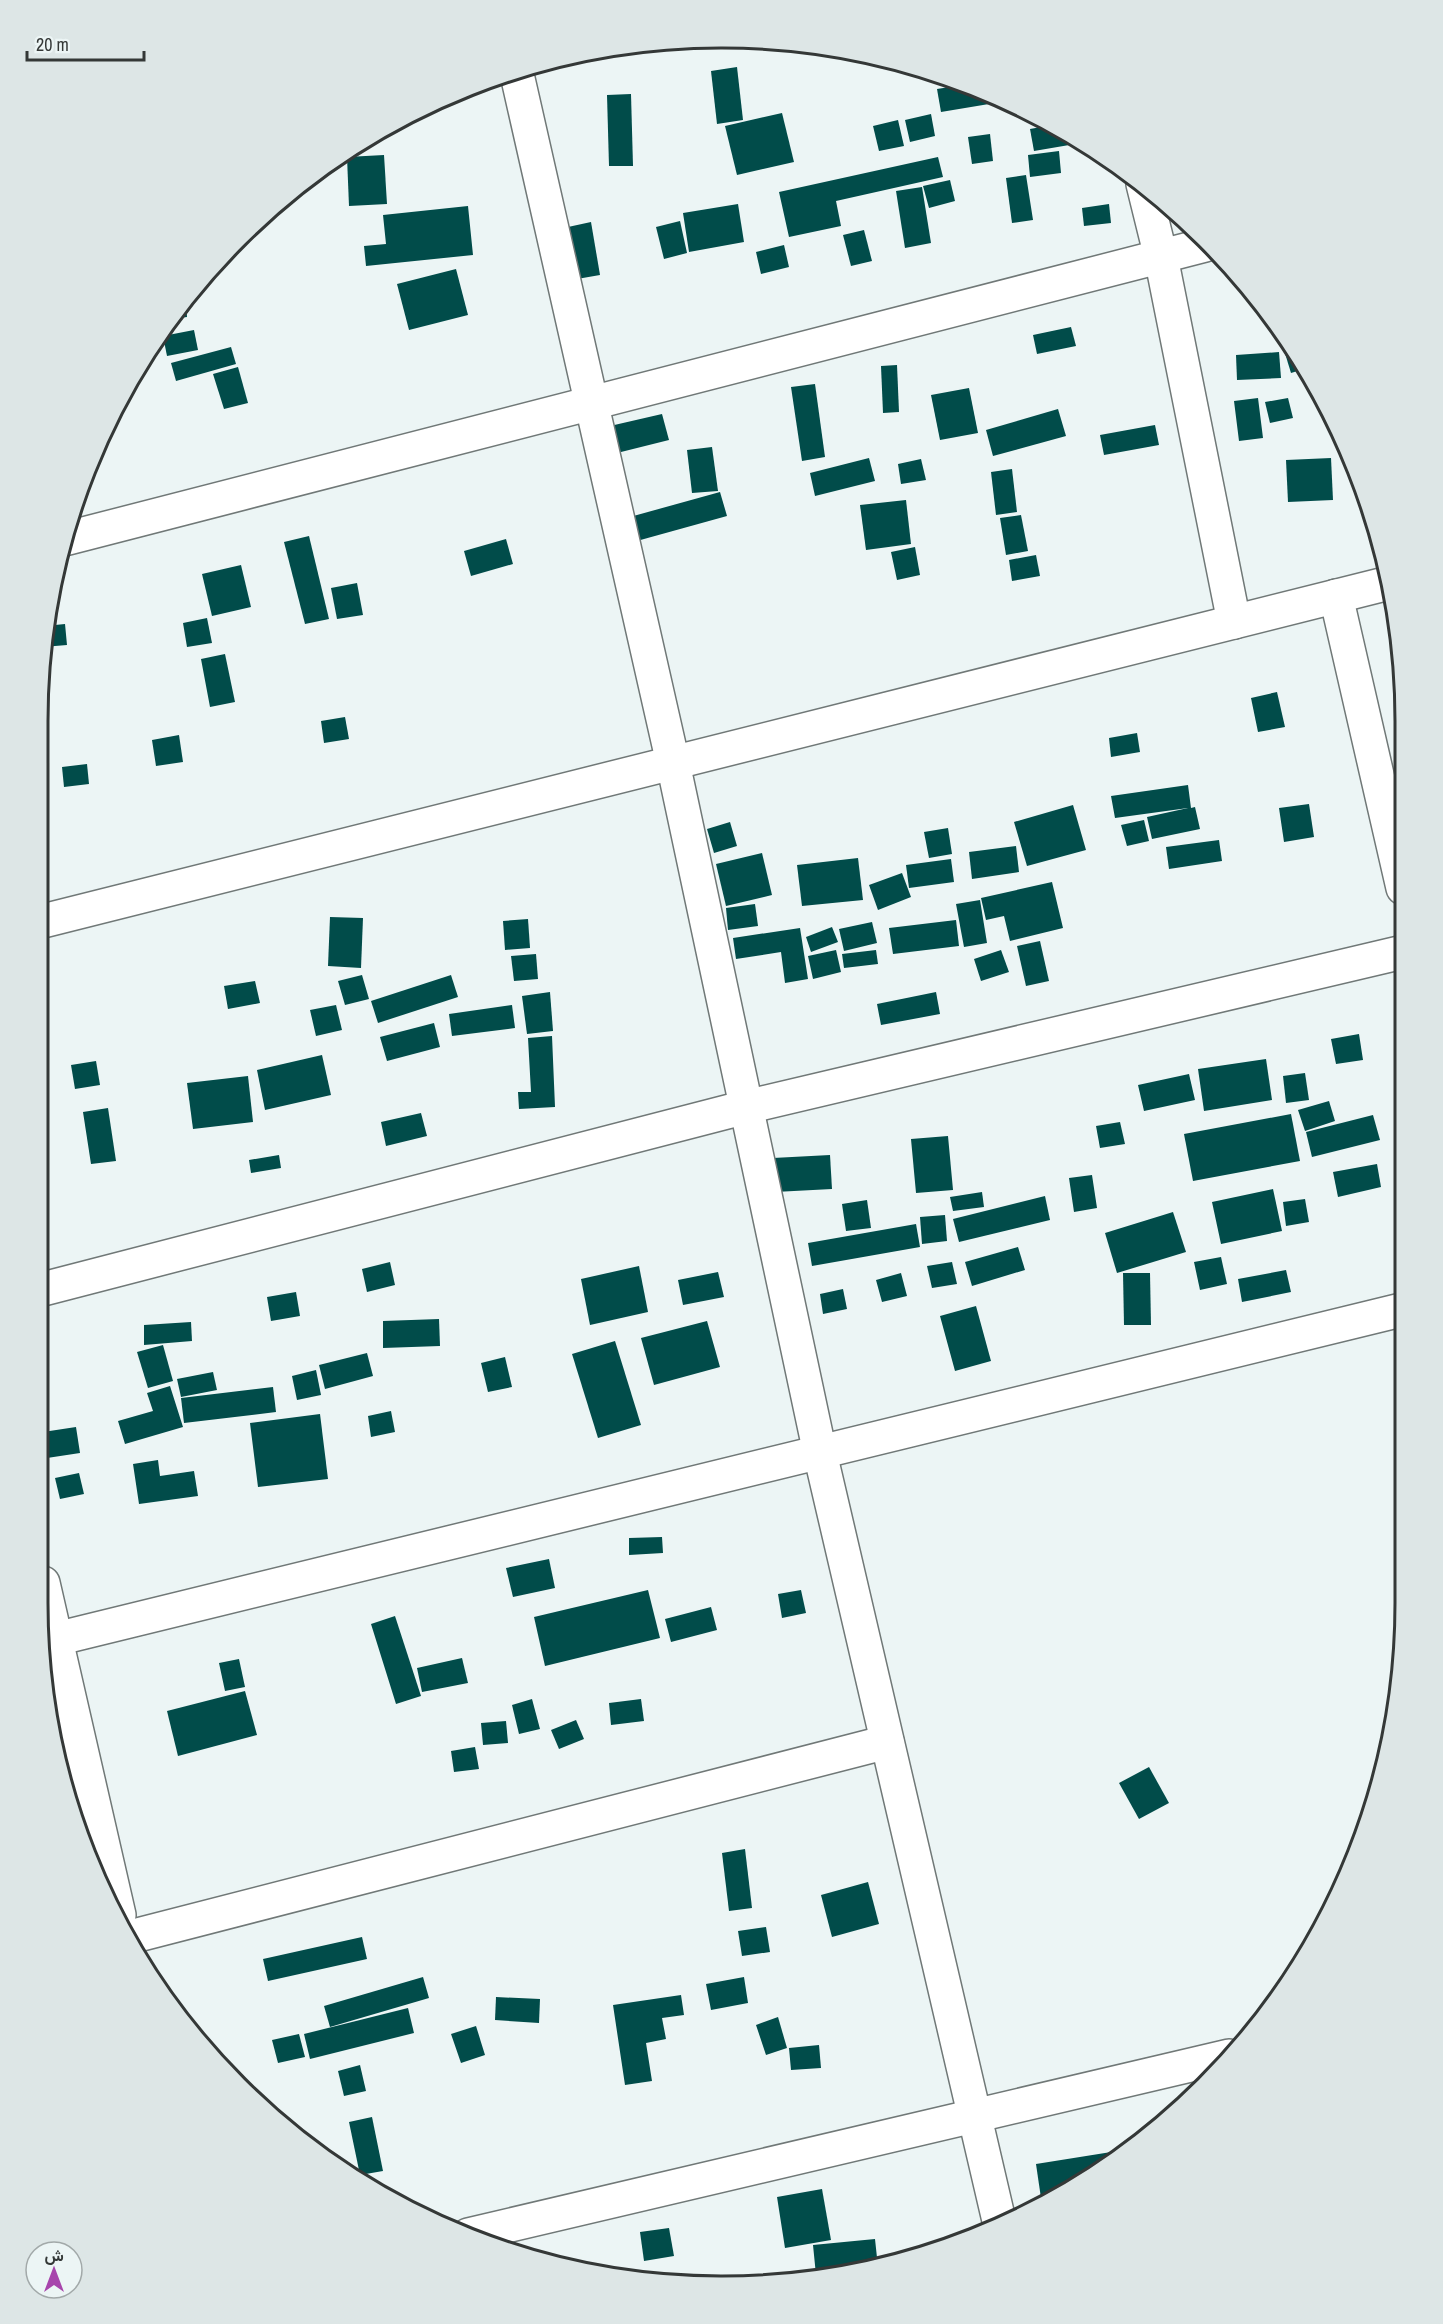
<svg xmlns="http://www.w3.org/2000/svg" width="1443" height="2324" viewBox="0 0 1443 2324" font-family="'Archivo Narrow',Vazirmatn,sans-serif">
<rect width="100%" height="100%" fill="#ecf5f5"/>
<g fill="#014c4a">
<path d="M737 67 743 120 717 124 711 71Z"/>
<path d="M962 85 994 97 995 103 941 112 937 89Z"/>
<path d="M631 94 633 166H609L607 95Z"/>
<path d="M782 113 794 162 737 175 725 126Z"/>
<path d="M931 114 935 136 910 142 905 120Z"/>
<path d="M898 120 904 146 879 151 873 126Z"/>
<path d="M1052 125 1081 143 1034 151 1030 129Z"/>
<path d="M990 134 993 161 972 164 968 137Z"/>
<path d="M1059 151 1061 173 1030 177 1028 155Z"/>
<path d="M384 155 387 204 349 206 347 157Z"/>
<path d="M938 157 943 177 836 201 841 226 789 237 779 192Z"/>
<path d="M1026 175 1033 220 1012 223 1006 178Z"/>
<path d="M950 180 955 201 929 208 923 186Z"/>
<path d="M922 187 931 243 905 248 896 191Z"/>
<path d="M738 204 744 242 689 252 683 213Z"/>
<path d="M1109 204 1111 223 1084 226 1082 208Z"/>
<path d="M468 206 473 255 366 266 364 246 386 244 383 215Z"/>
<path d="M680 221 687 253 664 259 656 227Z"/>
<path d="M591 222 600 275 577 279 568 227Z"/>
<path d="M864 230 872 261 851 266 843 235Z"/>
<path d="M784 245 789 267 761 274 756 252Z"/>
<path d="M456 269 468 315 409 330 397 284Z"/>
<path d="M186 298 187 317 171 319 179 305Z"/>
<path d="M1071 327 1076 346 1037 354 1033 335Z"/>
<path d="M194 330 198 350 167 356 163 336Z"/>
<path d="M231 347 236 364 176 381 171 363Z"/>
<path d="M1291 348 1296 356 1304 369 1291 373 1284 350Z"/>
<path d="M1279 352 1281 378 1237 380 1236 355Z"/>
<path d="M897 365 899 412 883 413 881 366Z"/>
<path d="M238 367 248 403 224 409 213 374Z"/>
<path d="M815 384 825 457 802 461 791 387Z"/>
<path d="M969 388 978 433 940 440 931 395Z"/>
<path d="M1258 398 1263 438 1239 441 1234 401Z"/>
<path d="M1288 398 1293 418 1270 423 1265 402Z"/>
<path d="M1058 409 1066 436 993 456 986 430Z"/>
<path d="M662 414 669 440 617 453 610 426Z"/>
<path d="M1155 425 1159 445 1104 455 1100 435Z"/>
<path d="M712 447 718 491 692 493 687 450Z"/>
<path d="M869 458 875 481 815 496 810 473Z"/>
<path d="M1331 458 1333 500 1288 502 1286 460Z"/>
<path d="M921 459 926 480 901 484 898 464Z"/>
<path d="M1012 469 1017 512 996 515 991 472Z"/>
<path d="M720 492 727 516 626 544 619 520Z"/>
<path d="M906 500 911 544 866 550 860 505Z"/>
<path d="M1021 515 1028 551 1006 555 1000 518Z"/>
<path d="M309 536 329 619 305 624 284 542Z"/>
<path d="M506 539 513 564 471 576 464 551Z"/>
<path d="M915 547 920 575 897 580 891 552Z"/>
<path d="M1036 555 1040 576 1012 581 1009 560Z"/>
<path d="M241 565 251 607 212 616 202 574Z"/>
<path d="M357 583 363 615 337 619 331 588Z"/>
<path d="M207 618 212 643 187 647 183 623Z"/>
<path d="M65 624 67 645 43 647 45 626Z"/>
<path d="M225 654 235 702 210 707 201 659Z"/>
<path d="M1277 692 1285 727 1258 732 1251 698Z"/>
<path d="M345 717 349 739 324 743 321 721Z"/>
<path d="M1137 733 1140 752 1111 757 1109 738Z"/>
<path d="M179 735 183 762 156 766 152 740Z"/>
<path d="M87 764 89 784 64 787 62 767Z"/>
<path d="M1188 785 1191 808 1195 807 1200 829 1152 839 1147 817 1188 808 1115 818 1111 796Z"/>
<path d="M1309 804 1314 837 1284 842 1279 808Z"/>
<path d="M1073 805 1086 850 1027 866 1014 822Z"/>
<path d="M1144 820 1149 841 1127 846 1121 825Z"/>
<path d="M730 822 737 846 714 853 707 829Z"/>
<path d="M948 828 952 854 929 858 924 832Z"/>
<path d="M1219 840 1222 861 1169 869 1166 847Z"/>
<path d="M1016 846 1019 872 972 879 969 852Z"/>
<path d="M762 853 772 895 726 906 716 864Z"/>
<path d="M858 858 863 900 802 906 797 865Z"/>
<path d="M951 859 954 882 909 888 906 865Z"/>
<path d="M902 873 911 897 878 910 869 885Z"/>
<path d="M1052 882 1063 928 1010 941 1004 916 986 920 981 898Z"/>
<path d="M980 900 987 943 964 947 956 904Z"/>
<path d="M755 904 758 926 728 930 726 908Z"/>
<path d="M330 917 363 918 361 968 328 966Z"/>
<path d="M528 919 530 948 505 950 503 921Z"/>
<path d="M956 920 959 946 893 954 889 928Z"/>
<path d="M872 922 877 943 844 951 839 929Z"/>
<path d="M832 927 838 942 811 952 806 937Z"/>
<path d="M800 928 808 979 785 983 781 952 736 959 733 938Z"/>
<path d="M1040 941 1049 981 1026 986 1017 946Z"/>
<path d="M836 950 841 972 813 979 808 956Z"/>
<path d="M876 950 878 964 844 968 842 954Z"/>
<path d="M1001 950 1009 972 981 981 974 959Z"/>
<path d="M536 954 538 979 514 981 511 956Z"/>
<path d="M362 975 369 999 345 1005 338 981Z"/>
<path d="M451 975 458 997 378 1023 371 1001Z"/>
<path d="M255 981 260 1003 228 1009 224 986Z"/>
<path d="M550 992 553 1031 527 1034 522 996Z"/>
<path d="M936 992 940 1014 881 1025 877 1004Z"/>
<path d="M336 1005 342 1030 316 1036 310 1010Z"/>
<path d="M512 1005 515 1028 452 1036 449 1014Z"/>
<path d="M434 1023 440 1047 387 1061 380 1037Z"/>
<path d="M1359 1034 1363 1060 1336 1064 1331 1039Z"/>
<path d="M552 1036 555 1107 519 1109 518 1092H531L528 1038Z"/>
<path d="M322 1055 331 1095 265 1110 257 1070Z"/>
<path d="M1266 1059 1272 1100 1204 1111 1198 1069Z"/>
<path d="M96 1061 100 1085 75 1089 71 1065Z"/>
<path d="M1305 1073 1309 1100 1286 1103 1283 1076Z"/>
<path d="M1189 1074 1195 1100 1144 1111 1138 1085Z"/>
<path d="M248 1076 253 1122 193 1129 187 1083Z"/>
<path d="M1329 1101 1335 1121 1305 1131 1298 1110Z"/>
<path d="M108 1108 116 1161 91 1164 83 1112Z"/>
<path d="M421 1113 427 1136 386 1146 381 1122Z"/>
<path d="M1291 1114 1300 1161 1193 1181 1184 1134Z"/>
<path d="M1373 1115 1380 1140 1312 1157 1306 1132Z"/>
<path d="M1120 1122 1125 1144 1100 1148 1096 1126Z"/>
<path d="M948 1136 953 1190 916 1193 911 1139Z"/>
<path d="M279 1155 281 1168 251 1173 249 1160Z"/>
<path d="M830 1155 832 1189 775 1192 773 1158Z"/>
<path d="M1377 1164 1381 1187 1338 1197 1333 1172Z"/>
<path d="M1092 1175 1097 1208 1074 1212 1069 1178Z"/>
<path d="M1273 1189 1282 1231 1221 1244 1212 1202Z"/>
<path d="M982 1192 984 1207 953 1211 950 1197Z"/>
<path d="M1045 1196 1050 1220 959 1242 953 1219Z"/>
<path d="M1305 1199 1309 1222 1286 1226 1283 1202Z"/>
<path d="M867 1200 871 1228 846 1231 842 1204Z"/>
<path d="M1173 1212 1186 1252 1117 1273 1105 1233Z"/>
<path d="M945 1215 947 1241 922 1244 920 1217Z"/>
<path d="M916 1224 920 1247 812 1266 808 1243Z"/>
<path d="M1018 1247 1025 1270 972 1286 965 1262Z"/>
<path d="M1221 1257 1227 1284 1200 1290 1194 1262Z"/>
<path d="M390 1262 395 1285 367 1292 362 1269Z"/>
<path d="M952 1262 957 1284 932 1288 927 1266Z"/>
<path d="M639 1266 648 1312 590 1325 581 1279Z"/>
<path d="M1286 1270 1291 1292 1242 1302 1238 1279Z"/>
<path d="M718 1272 724 1297 683 1305 678 1280Z"/>
<path d="M901 1273 907 1296 882 1302 876 1280Z"/>
<path d="M1123 1273H1150L1151 1325H1124Z"/>
<path d="M843 1289 847 1309 823 1314 820 1294Z"/>
<path d="M296 1292 300 1316 271 1321 267 1297Z"/>
<path d="M976 1306 991 1361 955 1371 940 1316Z"/>
<path d="M439 1319 440 1346 383 1348V1321Z"/>
<path d="M707 1321 720 1367 654 1385 641 1338Z"/>
<path d="M191 1322 192 1341 144 1345V1325Z"/>
<path d="M615 1341 641 1425 598 1438 572 1354Z"/>
<path d="M163 1345 173 1381 148 1388 137 1352Z"/>
<path d="M367 1353 373 1376 325 1389 319 1365Z"/>
<path d="M505 1357 512 1387 488 1392 481 1363Z"/>
<path d="M316 1370 321 1395 297 1400 292 1376Z"/>
<path d="M213 1372 217 1390 181 1397 177 1379Z"/>
<path d="M170 1386 183 1427 125 1444 118 1421 153 1411 147 1393Z"/>
<path d="M273 1387 276 1412 184 1423 181 1398Z"/>
<path d="M391 1411 395 1432 371 1437 368 1416Z"/>
<path d="M320 1414 328 1479 258 1487 250 1423Z"/>
<path d="M76 1427 80 1453 47 1458 43 1432Z"/>
<path d="M158 1460 160 1476 194 1471 198 1496 139 1504 133 1464Z"/>
<path d="M79 1473 84 1494 60 1499 55 1478Z"/>
<path d="M662 1537 663 1553 629 1555V1538Z"/>
<path d="M549 1559 555 1588 513 1597 506 1568Z"/>
<path d="M648 1590 660 1638 545 1666 534 1617Z"/>
<path d="M801 1590 806 1613 782 1618 778 1594Z"/>
<path d="M711 1607 717 1630 671 1642 665 1619Z"/>
<path d="M395 1616 421 1696 396 1704 371 1624Z"/>
<path d="M462 1658 468 1683 422 1692 417 1668Z"/>
<path d="M239 1659 245 1687 225 1691 219 1663Z"/>
<path d="M245 1691 257 1735 178 1756 167 1711Z"/>
<path d="M532 1699 540 1729 519 1734 512 1705Z"/>
<path d="M641 1699 644 1721 611 1725 609 1703Z"/>
<path d="M576 1720 584 1739 559 1749 551 1730Z"/>
<path d="M506 1721 508 1743 483 1745 481 1723Z"/>
<path d="M475 1747 479 1769 454 1772 451 1751Z"/>
<path d="M1149 1767 1169 1803 1139 1819 1119 1783Z"/>
<path d="M745 1849 752 1908 729 1911 722 1853Z"/>
<path d="M868 1882 879 1924 832 1937 821 1895Z"/>
<path d="M766 1927 770 1952 742 1956 738 1931Z"/>
<path d="M362 1937 367 1959 268 1981 263 1959Z"/>
<path d="M423 1977 429 1998 330 2027 324 2006Z"/>
<path d="M744 1977 748 2003 711 2010 706 1984Z"/>
<path d="M681 1995 684 2015 662 2018 666 2039 646 2043 652 2081 625 2085 613 2005Z"/>
<path d="M496 1997 540 1999 539 2023 495 2020Z"/>
<path d="M408 2008 414 2033 310 2059 304 2034Z"/>
<path d="M778 2017 787 2048 766 2055 756 2025Z"/>
<path d="M476 2026 485 2055 461 2063 451 2034Z"/>
<path d="M299 2034 305 2057 278 2063 272 2040Z"/>
<path d="M819 2045 821 2068 791 2070 789 2048Z"/>
<path d="M360 2065 366 2091 344 2096 338 2071Z"/>
<path d="M372 2117 383 2171 360 2175 349 2122Z"/>
<path d="M1130 2149 1101 2171 1042 2205 1036 2164Z"/>
<path d="M822 2189 831 2240 785 2248 777 2197Z"/>
<path d="M669 2228 674 2256 644 2261 640 2232Z"/>
<path d="M875 2239 878 2267 810 2281 779 2282 778 2279 816 2275 813 2245Z"/>
<path d="M955 2241 956 2242 914 2257 912 2248Z"/>
<path d="M550 2253 552 2260 533 2256Z"/>
</g>
<g fill="none" stroke-linecap="round" stroke-linejoin="round">
<defs>
<g id="street">
<path d="M516 70 673 763 820 1453 1000 2225"/>
<path d="M1143 184 1161 257 1234 622"/>
<path d="M68 538 1205 245"/>
<path d="M1336 596 1403 888"/>
<path d="M43 921 1389 583"/>
<path d="M43 1289 746 1107 1403 952"/>
<path d="M43 1583 119 1915"/>
<path d="M56 1639 1401 1310"/>
<path d="M130 1937 887 1742"/>
<path d="M468 2235 1229 2056"/>
</g>
</defs>
<use href="#street" stroke="#707877" stroke-width="36"/>
<use href="#street" stroke="#fff" stroke-width="33"/>
</g>
<path d="M0 0H1443V2324H0ZM721 48H722A673 673 0 0 1 1395 721V1603A673 673 0 0 1 722 2276H721A673 673 0 0 1 48 1603V721A673 673 0 0 1 721 48Z" fill="#dde6e6" fill-rule="evenodd"/>
<path fill="none" stroke="#343837" stroke-width="3" d="M721 48H722A673 673 0 0 1 1395 721V1603A673 673 0 0 1 722 2276H721A673 673 0 0 1 48 1603V721A673 673 0 0 1 721 48Z"/>
<g transform="translate(54 2270)"><circle r="28" fill="#ecf5f5" stroke="#a2a9a9" stroke-width="1.5"/>
<path d="M0-4.5L10 22L0 15L-10 22Z" fill="#a745ac"/>
<text y="-9" font-size="16" font-weight="bold" text-anchor="middle" fill="#343837">ش</text>
</g>
<path d="M27 51v9h117v-9" fill="none" stroke="#343837" stroke-width="3"/>
<text x="36" y="51" font-size="18" fill="#343837" stroke="#ecf5f5" stroke-width="4.5" paint-order="stroke">20 m</text>
</svg>
